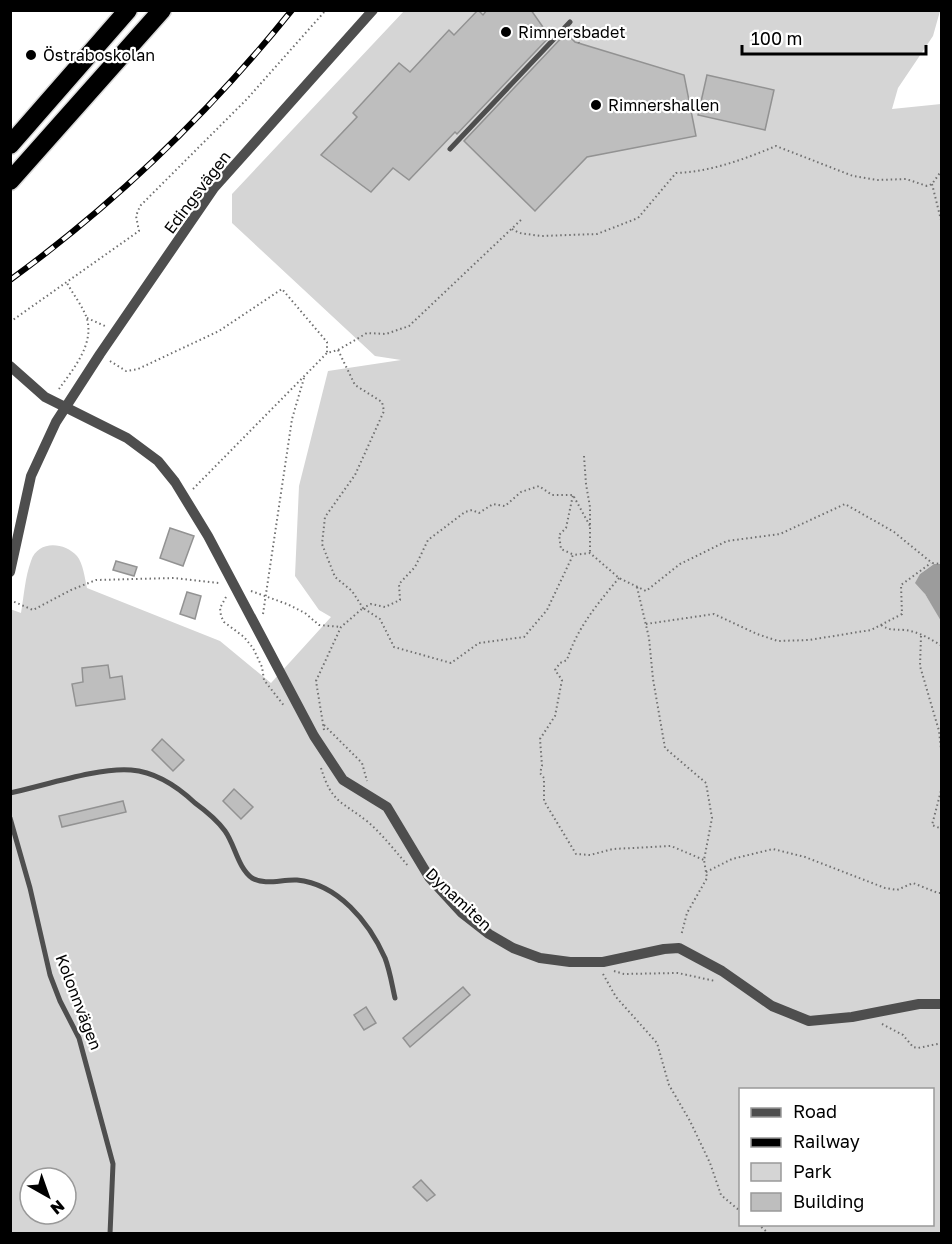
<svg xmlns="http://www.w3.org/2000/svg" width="952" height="1244" viewBox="0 0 952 1244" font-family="'Golos Text',sans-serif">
<rect width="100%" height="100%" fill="#fff"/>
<path fill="#d5d5d5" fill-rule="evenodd" d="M404 11H940L933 36 898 88 892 109 941 104V564H934L920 574 925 594 942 621 941 1233H11L10 609 21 613C24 596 25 577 31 561 38 540 64 542 77 556 83 563 85 579 87 588L220 641 271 683 331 617 319 610 295 576 299 486 328 371 401 360 375 356 232 223V194ZM740 1090H932V1224H740ZM30 1178H66V1214H30Z"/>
<path fill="#9c9c9c" d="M934 564H941V621L925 594 915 583 920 574Z"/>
<g fill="#bebebe" stroke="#929292" stroke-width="1.5">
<path d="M478 10 483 15 487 10H531L545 30 555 31 457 134 455 132 409 180 393 168 371 192 321 155 357 117 353 113 399 63 410 72 449 30 454 35Z"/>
<path d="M566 33 575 42 684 75 696 136 587 157 535 211 464 141Z"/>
<path d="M707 75 774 90 765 130 698 115Z"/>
<path d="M170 528 194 536 183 566 160 558Z"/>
<path d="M116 561 137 567 134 576 113 570Z"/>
<path d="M187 592 201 596 195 619 180 614Z"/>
<path d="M108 665 110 678 122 676 125 699 76 706 72 684 83 682 82 668Z"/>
<path d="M162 739 184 760 173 771 152 750Z"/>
<path d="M234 789 253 807 241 819 223 801Z"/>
<path d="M123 801 126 812 62 827 59 816Z"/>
<path d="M463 987 470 995 410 1047 403 1038Z"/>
<path d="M366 1007 376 1023 364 1030 354 1015Z"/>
<path d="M421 1180 435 1195 427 1201 413 1187Z"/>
</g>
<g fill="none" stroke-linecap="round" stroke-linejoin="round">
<defs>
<g id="motorway">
<path d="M10 145 128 10"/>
<path d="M10 181 162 10"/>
</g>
</defs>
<use href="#motorway" stroke="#dbdbdb" stroke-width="21"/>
<g stroke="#707070" stroke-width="2" stroke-dasharray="1.5 3" stroke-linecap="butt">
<path d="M573 30 579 43"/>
<path d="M932 184 942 224"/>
<path d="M512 229 519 233 541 236 597 234 638 218 676 173C710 172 745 159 776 146L853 176 878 180 906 179 927 186 932 184 942 170"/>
<path d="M87 318 105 326"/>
<path d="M10 322 139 231 136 216 140 206 247 99 326 10"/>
<path d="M338 350 355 385 382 402 384 411 355 475 325 517 322 544 335 577 352 591 363 608 371 604 385 607 400 600 399 584 415 567 428 540 465 512 472 510 479 513 493 504 505 506 521 492 539 486 552 495H573L590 526"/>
<path d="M110 361 126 371 138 369 219 331 282 289 327 342V353"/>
<path d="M59 389C73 369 96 343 86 316 81 304 73 294 67 283"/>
<path d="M584 456 586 484 590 507V553"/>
<path d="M193 489 327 353 338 350 367 333 386 334 409 326 523 218"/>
<path d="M572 554 561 549 559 535 566 528 573 495"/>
<path d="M619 578C598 603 577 628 567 660L560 663 555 670 562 680 555 716 540 739 542 766 540 773 544 778V801L576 854 590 855 613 849 671 846 704 860"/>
<path d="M637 587 649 638 653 679 665 748 706 783 712 818 704 860 707 878 687 913 681 936"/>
<path d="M251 591 287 604 305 613 319 625 341 627"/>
<path d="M226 597 220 608 221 616 224 622 244 637 253 648 262 667 264 680 285 707"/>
<path d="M10 600 33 610 71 590 96 580 174 578 219 583"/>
<path d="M263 614 292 419 304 378"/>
<path d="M646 624 714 614 757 634 778 641 809 640 871 630 902 614 901 585 931 563"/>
<path d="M881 625C890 631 894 629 904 630 917 631 931 639 942 646"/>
<path d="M921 636 920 666 939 731 942 758"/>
<path d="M324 725 362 763 367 781"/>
<path d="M324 730 316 681 341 627 363 608 380 619 394 647 451 663 479 643 524 637 547 610 573 555 590 553 619 578 646 591 680 564 727 541 780 534 845 504 894 532 932 563 942 564"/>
<path d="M321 768C332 804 342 801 368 822 383 835 396 852 409 867"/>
<path d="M942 787 932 825 942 829"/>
<path d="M706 872 732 859 773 849 805 857 885 888 897 890 913 883 938 893H942"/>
<path d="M614 971 624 974 678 973 715 981"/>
<path d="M603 974 616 997 657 1043 669 1085 690 1121 710 1163 721 1195 740 1211"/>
<path d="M882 1024 903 1035 913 1047 918 1048 942 1043"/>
<path d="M758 1224 769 1234"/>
</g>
<g stroke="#4e4e4e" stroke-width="5">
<path d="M450 149 570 22"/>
<path d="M10 793C43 786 100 767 131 770 156 772 178 787 195 803 206 811 217 820 225 831 235 845 238 868 252 878 265 886 282 879 297 880 338 884 369 922 385 958 390 971 392 985 395 998"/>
<path d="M10 818 30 888 50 975 60 1001 79 1038 113 1164 110 1234"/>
</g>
<g stroke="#4e4e4e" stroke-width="10">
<path d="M10 366 45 397 127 438 158 461 175 482 208 536 314 736 343 780 387 807 429 877 462 913 489 934 513 948 540 958 570 962H603L664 949 679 948 722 971 772 1006 809 1021 852 1017 919 1004H942"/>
<path d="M10 572 31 476 56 422 100 354 214 188 373 10"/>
</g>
<use href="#motorway" stroke="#000" stroke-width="18"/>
<defs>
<path id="rail" d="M10 280C116 203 210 112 292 10"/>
</defs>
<use href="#rail" stroke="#000" stroke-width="6"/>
<use href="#rail" stroke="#fff" stroke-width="4" stroke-dasharray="11" stroke-linecap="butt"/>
</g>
<g fill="#000" stroke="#fff" stroke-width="2">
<circle cx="506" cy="32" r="6"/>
<circle cx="31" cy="55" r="6"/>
<circle cx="596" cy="105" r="6"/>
</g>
<g text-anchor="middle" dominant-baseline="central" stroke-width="4.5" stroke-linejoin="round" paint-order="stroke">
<g font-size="16" fill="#000" stroke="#fff" text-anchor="start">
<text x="518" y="32">Rimnersbadet</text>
<text x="43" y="55">Östraboskolan</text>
<text x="608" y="105">Rimnershallen</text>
</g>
<g font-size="16" fill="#000" stroke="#fff">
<text transform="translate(197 192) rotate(-53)">Edingsvägen</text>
<text transform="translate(459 899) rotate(43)">Dynamiten</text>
<text transform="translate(79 1002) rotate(69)">Kolonnvägen</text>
</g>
</g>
<rect width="952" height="1244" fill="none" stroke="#000000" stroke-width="24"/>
<rect x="739" y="1088" width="195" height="138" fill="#ffffff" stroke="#999999" stroke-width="1.5"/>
<rect x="751" y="1108" width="30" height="9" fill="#4e4e4e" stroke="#999999" stroke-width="1.5"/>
<text x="793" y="1118" font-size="18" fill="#000000">Road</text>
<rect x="751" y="1138" width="30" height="9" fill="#000000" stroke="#999999" stroke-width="1.5"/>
<text x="793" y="1148" font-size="18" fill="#000000">Railway</text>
<rect x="751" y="1163" width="30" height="18" fill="#d5d5d5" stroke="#999999" stroke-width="1.5"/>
<text x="793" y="1178" font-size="18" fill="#000000">Park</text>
<rect x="751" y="1193" width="30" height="18" fill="#bebebe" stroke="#999999" stroke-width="1.5"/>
<text x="793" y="1208" font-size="18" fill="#000000">Building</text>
<g transform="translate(48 1196) rotate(140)"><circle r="28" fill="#ffffff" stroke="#999999" stroke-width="1.5"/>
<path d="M0-4.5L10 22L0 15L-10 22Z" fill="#000000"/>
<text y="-9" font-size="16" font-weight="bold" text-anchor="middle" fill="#000000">N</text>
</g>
<path d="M742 45v9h184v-9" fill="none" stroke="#000000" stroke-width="3"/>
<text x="751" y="45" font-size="18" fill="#000000" stroke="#ffffff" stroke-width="4.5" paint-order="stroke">100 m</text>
</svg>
